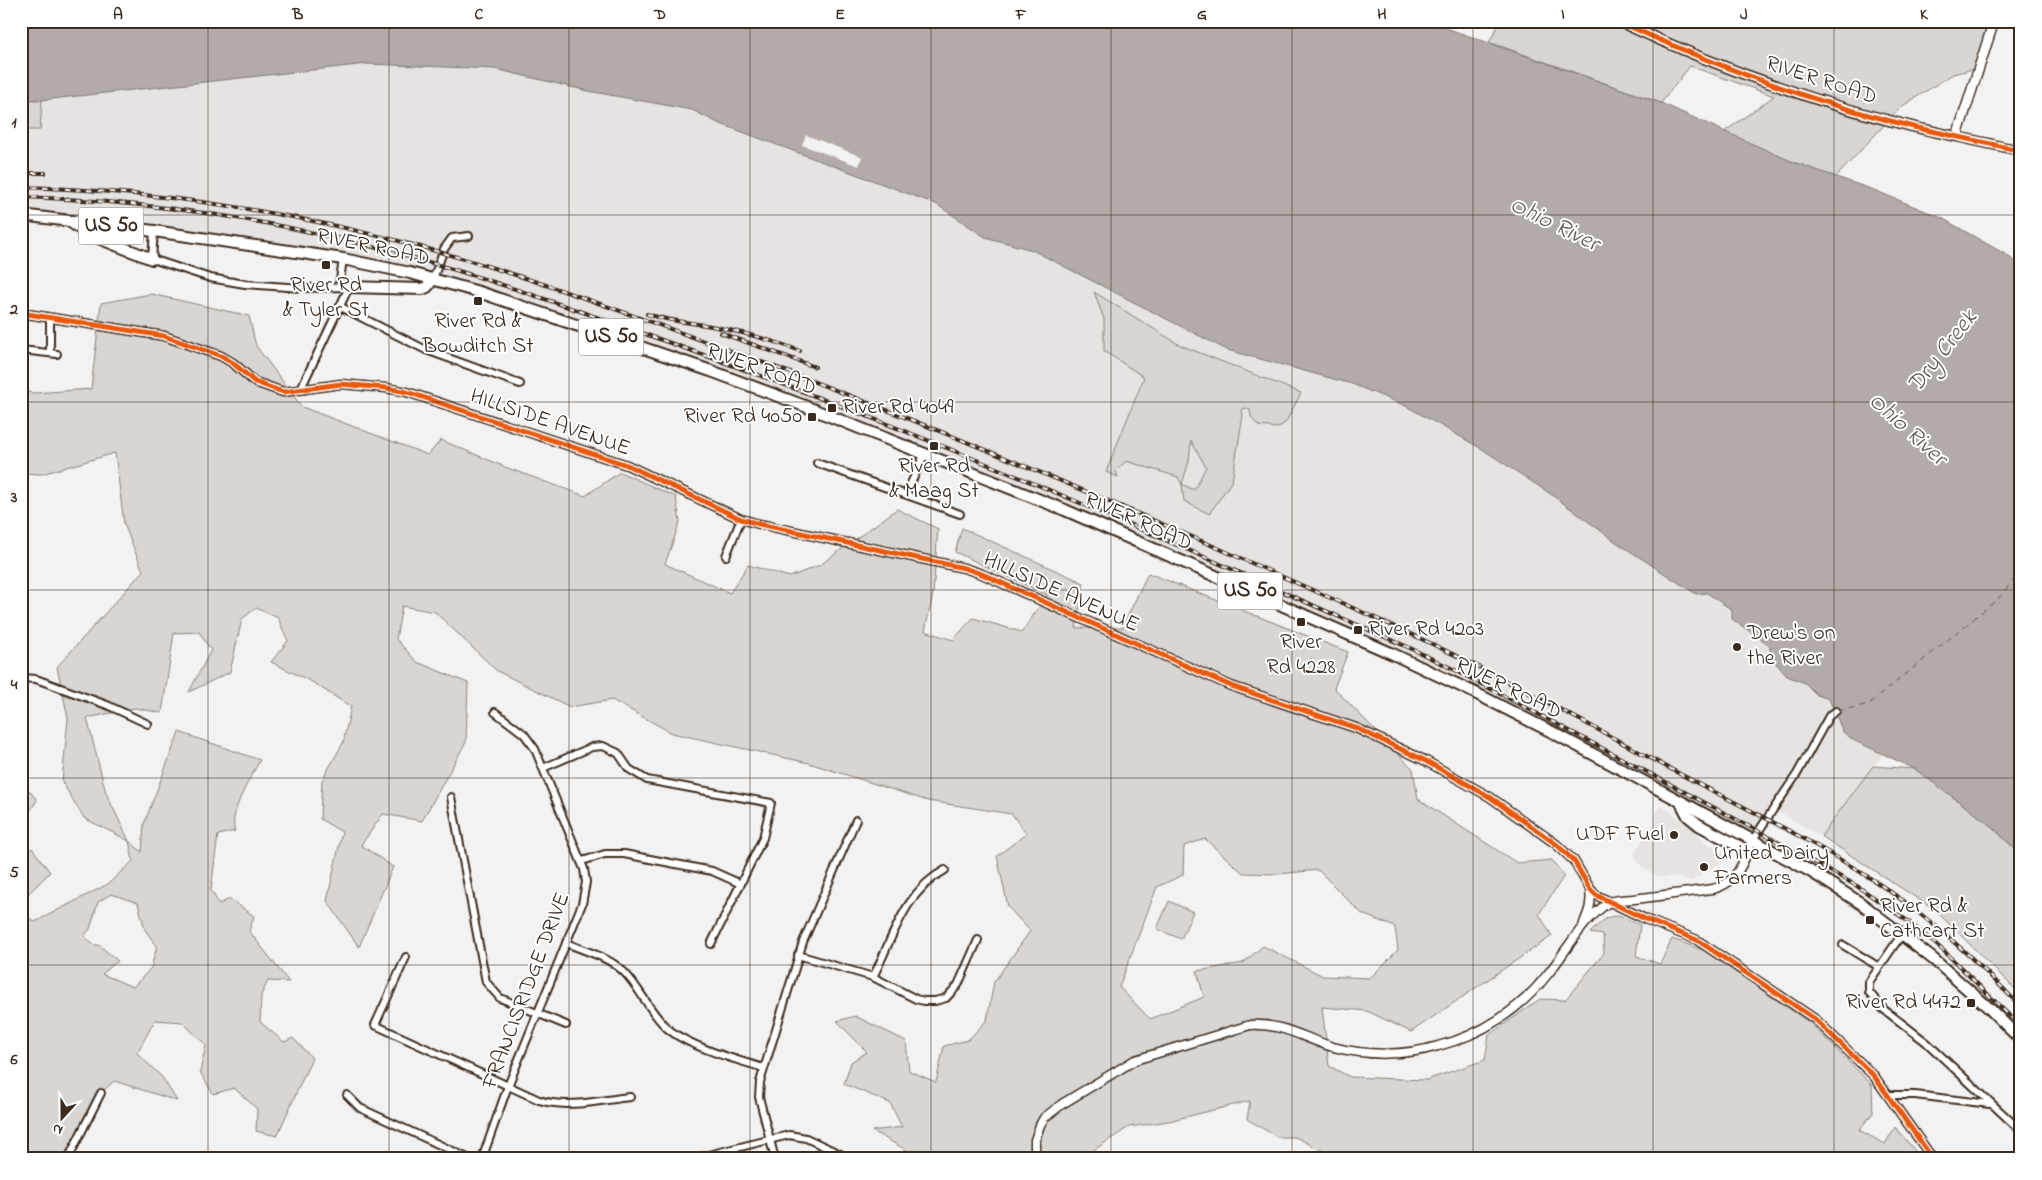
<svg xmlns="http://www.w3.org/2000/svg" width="2042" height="1180" viewBox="0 0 2042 1180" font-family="'Indie Flower',sans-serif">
<rect width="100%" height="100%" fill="#f3f2f2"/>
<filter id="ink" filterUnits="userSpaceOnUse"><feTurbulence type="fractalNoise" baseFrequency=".02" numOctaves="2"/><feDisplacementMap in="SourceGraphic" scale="10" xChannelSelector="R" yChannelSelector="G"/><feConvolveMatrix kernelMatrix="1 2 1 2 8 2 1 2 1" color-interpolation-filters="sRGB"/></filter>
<g filter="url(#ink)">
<g fill="#e6e3e2">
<path d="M367 64 495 69 588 91 692 110 718 123 936 204 985 237 1032 250 1406 406 1482 449 1552 495 1616 542 1696 594 1707 593 1732 611V619L1769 645 1773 660 1787 676 1805 683 1817 695 1829 699 1853 740 1883 754 1821 836 1773 809 1752 841 1552 732 1065 510 802 405 410 273 21 215V130H40L42 100Z"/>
<path d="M1661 805 1695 831 1707 844 1730 856 1692 881 1675 877H1660L1643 868 1635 858V852L1653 826 1657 811Z"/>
</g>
<g fill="#d8d5d2" stroke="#8a8078" fill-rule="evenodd">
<path d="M1501 21H1994L1978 68 1953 74 1901 107 1836 177 1793 162 1724 132 1774 96 1690 66 1661 103 1489 42Z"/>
<path d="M21 99 42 100 40 130H21Z"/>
<path d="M1094 292 1180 345 1301 393 1286 422 1278 428 1258 426 1251 417 1250 410 1245 408 1242 410 1243 415 1232 481 1209 514 1184 501 1182 485 1178 477 1126 461 1116 471 1118 477 1106 472 1144 377 1104 351V319ZM1191 441 1206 467 1194 490 1182 484 1189 461Z"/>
<path d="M151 294 249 316 256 346 302 407 428 455 441 440 510 469 585 496 620 472 676 497 680 522 665 564 730 593 748 565 790 577 820 565 897 509 938 529 933 594 925 631 953 640 973 618 1022 632 1047 595 955 552 962 528 1084 583 1076 628H1122L1148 573 1348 652 1334 688 1413 769 1418 799 1517 863 1552 860 1564 876 1539 914 1552 936 1411 1032 1367 1011 1322 1007 1329 1066 1350 1077 1426 1080 1485 1060 1489 1035 1540 999 1565 1000 1604 953 1603 935 1590 933C1610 912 1614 912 1640 925L1636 956 1660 964 1672 939 1703 950 1810 1023 1872 1085 1873 1113 1859 1130 1885 1144 1895 1127 1922 1159H1724L1715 1154 1707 1159H1339L1295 1137H1277L1247 1119 1250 1101 1169 1121 1129 1127 1080 1159H950L944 1151H908L872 1131 902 1127 890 1103 844 1084 851 1062 867 1052 837 1021 855 1016 906 1041 909 1071 936 1082 944 1046 968 1040 987 1020 994 982 1030 931 1008 907 997 856 1026 834 1012 814 928 801 809 763 672 733 612 700 570 707 497 671 435 612 402 606 396 639 417 662 468 683 466 742 422 821 383 814 361 845 393 867 359 947 327 901 342 832 320 819 322 780 343 743 351 707 312 682 271 662 288 641 278 618 256 608 242 619 230 672 189 692 211 650 199 632 174 633 162 713 135 708 87 718 106 793 129 841 142 852 144 824 179 732 260 760C251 777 228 813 235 831L218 835 211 890 219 904 230 899 254 916 249 931 289 982 268 981 261 995 260 1022 284 1042 293 1038 312 1058 277 1136 256 1131 257 1109 234 1088 213 1094 200 1072 206 1045 182 1022 155 1020 137 1053 162 1077 177 1101 114 1081 101 1093 68 1159H21V912L35 922 108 884 133 861 129 841 84 818 62 782 68 718 57 667 143 571 124 524 115 453 42 474 21 473V391L34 393 91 389 101 303ZM1205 839 1243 873 1279 874 1318 870 1362 914 1395 927 1398 950 1370 978 1323 976 1263 946 1243 963 1197 971 1204 997 1150 1019 1119 987 1157 887 1183 875 1184 846ZM111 894 138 903 145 930 157 946 151 968 133 987 102 974 118 961 99 945H94L84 936 90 929 98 902Z"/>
<path d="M1873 766 1915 769 1988 823 2021 855V995L1935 910 1821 836Z"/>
<path d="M21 781 37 800 21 826Z"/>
<path d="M32 848 50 872 21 901V856Z"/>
<path d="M1169 901 1193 912 1181 939 1157 929Z"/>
</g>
<path fill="#b2aba7" stroke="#827770" d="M21 21H1426L1661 103 1793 162 1874 190 1940 217 2005 254 2021 266V855L1988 823 1915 769 1853 740 1843 732 1829 699 1817 695 1805 683 1787 676 1773 660 1769 645 1732 619V610L1707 593 1696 594 1616 542 1552 495 1482 449 1406 406 1352 384 1227 350 1032 250 985 237 936 204 718 123 692 110 588 91 495 69 367 64 42 100 21 99Z"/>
<path fill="#f3f2f2" d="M806 135 862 157 859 166 802 145Z"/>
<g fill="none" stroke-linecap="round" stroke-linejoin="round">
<path stroke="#65574e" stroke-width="1" stroke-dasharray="6 5" stroke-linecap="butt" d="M1838 711 1869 704 1998 599 2021 571"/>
<defs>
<g id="minor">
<path d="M154 231 152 259 210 278 245 284 302 288 349 287 303 384V390"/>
<path d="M433 279 444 249 452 238 469 236"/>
<path d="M339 287 343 259"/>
<path d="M341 307 426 350 520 384"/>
<path d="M50 318V353"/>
<path d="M21 350 57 354"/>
<path d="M817 463 960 514"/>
<path d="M906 494 925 453"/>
<path d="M726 556 741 519"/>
<path d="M21 678 36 679 107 705 148 724"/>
<path d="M543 768 592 747 603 746 618 753 629 769 647 780 771 803 763 838 711 944"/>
<path d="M451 797 486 982 500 998 566 1025"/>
<path d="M1752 841 1797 774 1829 716 1836 711"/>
<path d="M582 861 605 854H624L712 871 741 884"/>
<path d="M1902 934 1869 982V992L1882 1008 1926 1042 2021 1131"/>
<path d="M566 943C585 951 609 957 624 972 640 988 649 1011 666 1027 686 1046 737 1060 764 1068"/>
<path d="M1843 945 1879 967"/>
<path d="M798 955 873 977 916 999 924 1001H935L946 998 958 985 978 940"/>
<path d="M406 957 375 1025 539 1100C568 1109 600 1100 630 1097"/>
<path d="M873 977C893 938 904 892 945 870"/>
<path d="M347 1095 360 1108 470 1159"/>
<path d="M1889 1095H1915L1990 1104"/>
<path d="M700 1157 789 1135 806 1138 851 1159"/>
<path d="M68 1159 101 1093"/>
<path d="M482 1159 508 1086 582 904 586 882 584 869 535 749 524 734 495 712"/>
<path d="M775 1159 759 1097 760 1082 803 942 856 820"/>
</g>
<g id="tertiary">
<path d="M21 313 164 336 221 356 233 363 255 382 283 392 341 384 386 388 407 392 627 465 741 519 759 524 964 568 982 574 1231 686 1356 728 1424 760 1490 797 1556 844 1574 861 1590 889 1596 895 1645 919 1697 940 1815 1019 1874 1076 1933 1159"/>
<path d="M1584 923C1589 911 1592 903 1590 889"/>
<path d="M1035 1159V1140L1040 1125 1044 1118 1062 1104 1135 1060 1250 1025C1283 1023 1303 1038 1333 1047 1367 1056 1405 1056 1438 1046 1481 1035 1520 1010 1547 975 1567 951 1581 921 1608 903 1614 899 1626 900 1634 899 1660 896 1687 892 1713 889 1738 883 1743 862 1752 841"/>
</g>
<g id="secondary">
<path d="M1618 21C1712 65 1810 101 1910 126 1947 135 1984 142 2021 151"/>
<path d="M1957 136 1994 21"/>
</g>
<g id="primary">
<path d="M21 215 154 231 343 259 410 273 479 292 711 371 802 405 1065 510 1393 654 1471 691 1552 732 1810 871 1862 904 1933 959 1989 1008 2021 1040"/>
<path d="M69 221 88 234 152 259"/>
<path d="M349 287 422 289 427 287 433 279"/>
<path d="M1680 801 1688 816 1699 825 1748 851"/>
</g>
</defs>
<use href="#minor" stroke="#3b2a1e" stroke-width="10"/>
<use href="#tertiary" stroke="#3b2a1e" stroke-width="11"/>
<use href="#secondary" stroke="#3b2a1e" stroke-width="12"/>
<use href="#primary" stroke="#3b2a1e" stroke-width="14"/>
<use href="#minor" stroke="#fff" stroke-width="6"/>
<use href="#tertiary" stroke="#fff" stroke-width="8"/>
<use href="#secondary" stroke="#fff" stroke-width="9"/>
<use href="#primary" stroke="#fff" stroke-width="10"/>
<defs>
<g id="rail">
<path d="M21 173H45"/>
<path d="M21 187C163 191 306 214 443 253 546 282 647 321 748 357 907 416 1064 481 1220 549 1291 581 1362 611 1432 644 1516 684 1598 730 1680 774 1750 811 1823 845 1888 890 1937 924 1980 964 2021 1007"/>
<path d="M21 197C149 201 277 220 400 254 488 278 574 309 659 339 778 381 895 426 1011 474 1145 529 1277 590 1410 648L1457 671 1758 831 1857 886 1909 922 1945 952 2021 1027"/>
<path d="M647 314C670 322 693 322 716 327 745 333 772 340 800 351"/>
<path d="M721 333 815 367"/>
</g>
</defs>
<use href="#rail" stroke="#3b2a1e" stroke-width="4"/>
<use href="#rail" stroke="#fff" stroke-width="2" stroke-dasharray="5.5" stroke-linecap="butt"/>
<defs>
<g id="cycleway">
<path d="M1618 21C1712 65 1810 101 1910 126 1947 135 1984 142 2021 151"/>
<path d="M21 313 164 336 221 356 233 363 255 382 283 392 341 384 386 388 407 392 627 465 741 519 759 524 964 568 982 574 1231 686 1356 728 1424 760 1490 797 1556 844 1574 861 1590 889 1596 895 1645 919 1697 940 1815 1019 1874 1076 1933 1159"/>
</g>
</defs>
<use href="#cycleway" stroke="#fff" stroke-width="8"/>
<use href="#cycleway" stroke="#e8590c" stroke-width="5"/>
</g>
</g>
<path fill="none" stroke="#3b2a1e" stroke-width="1" stroke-opacity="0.55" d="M208 21V1159M389 21V1159M569 21V1159M750 21V1159M931 21V1159M1111 21V1159M1292 21V1159M1473 21V1159M1653 21V1159M1834 21V1159M21 215H2021M21 402H2021M21 590H2021M21 778H2021M21 965H2021"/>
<g fill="#3b2a1e" stroke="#fff" stroke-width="2">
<rect x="321" y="260" width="10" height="10" rx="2.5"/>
<rect x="473" y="296" width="10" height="10" rx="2.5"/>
<rect x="827" y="403" width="10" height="10" rx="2.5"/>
<rect x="807" y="412" width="10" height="10" rx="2.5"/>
<rect x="929" y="441" width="10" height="10" rx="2.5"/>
<rect x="1296" y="617" width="10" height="10" rx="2.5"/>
<rect x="1353" y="625" width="10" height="10" rx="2.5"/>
<circle cx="1737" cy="647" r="5"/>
<circle cx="1674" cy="835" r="5"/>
<circle cx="1704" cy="867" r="5"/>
<rect x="1865" y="915" width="10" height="10" rx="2.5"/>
<rect x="1966" y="998" width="10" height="10" rx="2.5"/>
</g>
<g text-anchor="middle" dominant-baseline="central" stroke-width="4" stroke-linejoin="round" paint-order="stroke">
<g fill="#fff" stroke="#766a62" stroke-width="1">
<rect x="78.5" y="207.5" width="65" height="37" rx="4"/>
<rect x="578.5" y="318.5" width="65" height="37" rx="4"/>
<rect x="1217.5" y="572.5" width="65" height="37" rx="4"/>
</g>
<g font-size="21" font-weight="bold" fill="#3b2a1e">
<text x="111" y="226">US 50</text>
<text x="611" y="337">US 50</text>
<text x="1250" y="591">US 50</text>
</g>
<g font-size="22" fill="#3b2a1e" stroke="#fff">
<text transform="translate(1821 81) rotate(18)">RIVER ROAD</text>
<text transform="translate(373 248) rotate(12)">RIVER ROAD</text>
<text transform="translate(761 370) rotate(20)">RIVER ROAD</text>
<text transform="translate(550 423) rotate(19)">HILLSIDE AVENUE</text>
<text transform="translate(1138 522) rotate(24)">RIVER ROAD</text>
<text transform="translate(1061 593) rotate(24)">HILLSIDE AVENUE</text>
<text transform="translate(1508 689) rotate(26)">RIVER ROAD</text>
<text transform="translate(527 991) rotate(-69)">FRANCISRIDGE DRIVE</text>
</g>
<g font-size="22" fill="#3b2a1e" stroke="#fff" text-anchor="start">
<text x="326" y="286" text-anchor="middle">River Rd<tspan x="326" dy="25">&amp; Tyler St</tspan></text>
<text x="478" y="322" text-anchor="middle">River Rd &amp;<tspan x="478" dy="25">Bowditch St</tspan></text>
<text x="842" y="408">River Rd 4049</text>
<text x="802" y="417" text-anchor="end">River Rd 4050</text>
<text x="934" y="467" text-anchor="middle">River Rd<tspan x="934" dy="25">&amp; Maag St</tspan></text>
<text x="1368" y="630">River Rd 4203</text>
<text x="1747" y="634">Drew's on<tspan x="1747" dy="25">the River</tspan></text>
<text x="1301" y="643" text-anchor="middle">River<tspan x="1301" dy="25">Rd 4228</tspan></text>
<text x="1664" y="835" text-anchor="end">UDF Fuel</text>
<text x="1714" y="854">United Dairy<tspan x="1714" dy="25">Farmers</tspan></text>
<text x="1880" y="907">River Rd &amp;<tspan x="1880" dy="25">Cathcart St</tspan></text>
<text x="1961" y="1003" text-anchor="end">River Rd 4472</text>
</g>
<g font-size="24" font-style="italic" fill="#65574e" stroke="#fff">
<text transform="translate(1554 225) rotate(26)">Ohio River</text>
<text transform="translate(1943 352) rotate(-52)">Dry Creek</text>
<text transform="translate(1907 430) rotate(42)">Ohio River</text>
</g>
</g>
<rect width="2042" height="1180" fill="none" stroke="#fff" stroke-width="55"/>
<g transform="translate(62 1118) rotate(201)" stroke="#ffffff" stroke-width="4" paint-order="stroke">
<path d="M0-4L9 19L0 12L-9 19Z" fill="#3b2a1e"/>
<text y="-8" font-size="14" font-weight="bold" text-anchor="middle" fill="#3b2a1e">N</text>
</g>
<rect x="28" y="28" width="1986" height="1124" fill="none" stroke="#3b2a1e" stroke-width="2"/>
<g font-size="16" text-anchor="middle" font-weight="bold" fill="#3b2a1e">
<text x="118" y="19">A</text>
<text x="298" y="19">B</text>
<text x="479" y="19">C</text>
<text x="660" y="19">D</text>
<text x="840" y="19">E</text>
<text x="1021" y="19">F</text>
<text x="1202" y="19">G</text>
<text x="1382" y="19">H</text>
<text x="1563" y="19">I</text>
<text x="1744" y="19">J</text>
<text x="1924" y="19">K</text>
<text x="14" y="127">1</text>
<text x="14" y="314">2</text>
<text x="14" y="502">3</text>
<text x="14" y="689">4</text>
<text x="14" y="877">5</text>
<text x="14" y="1064">6</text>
</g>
</svg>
